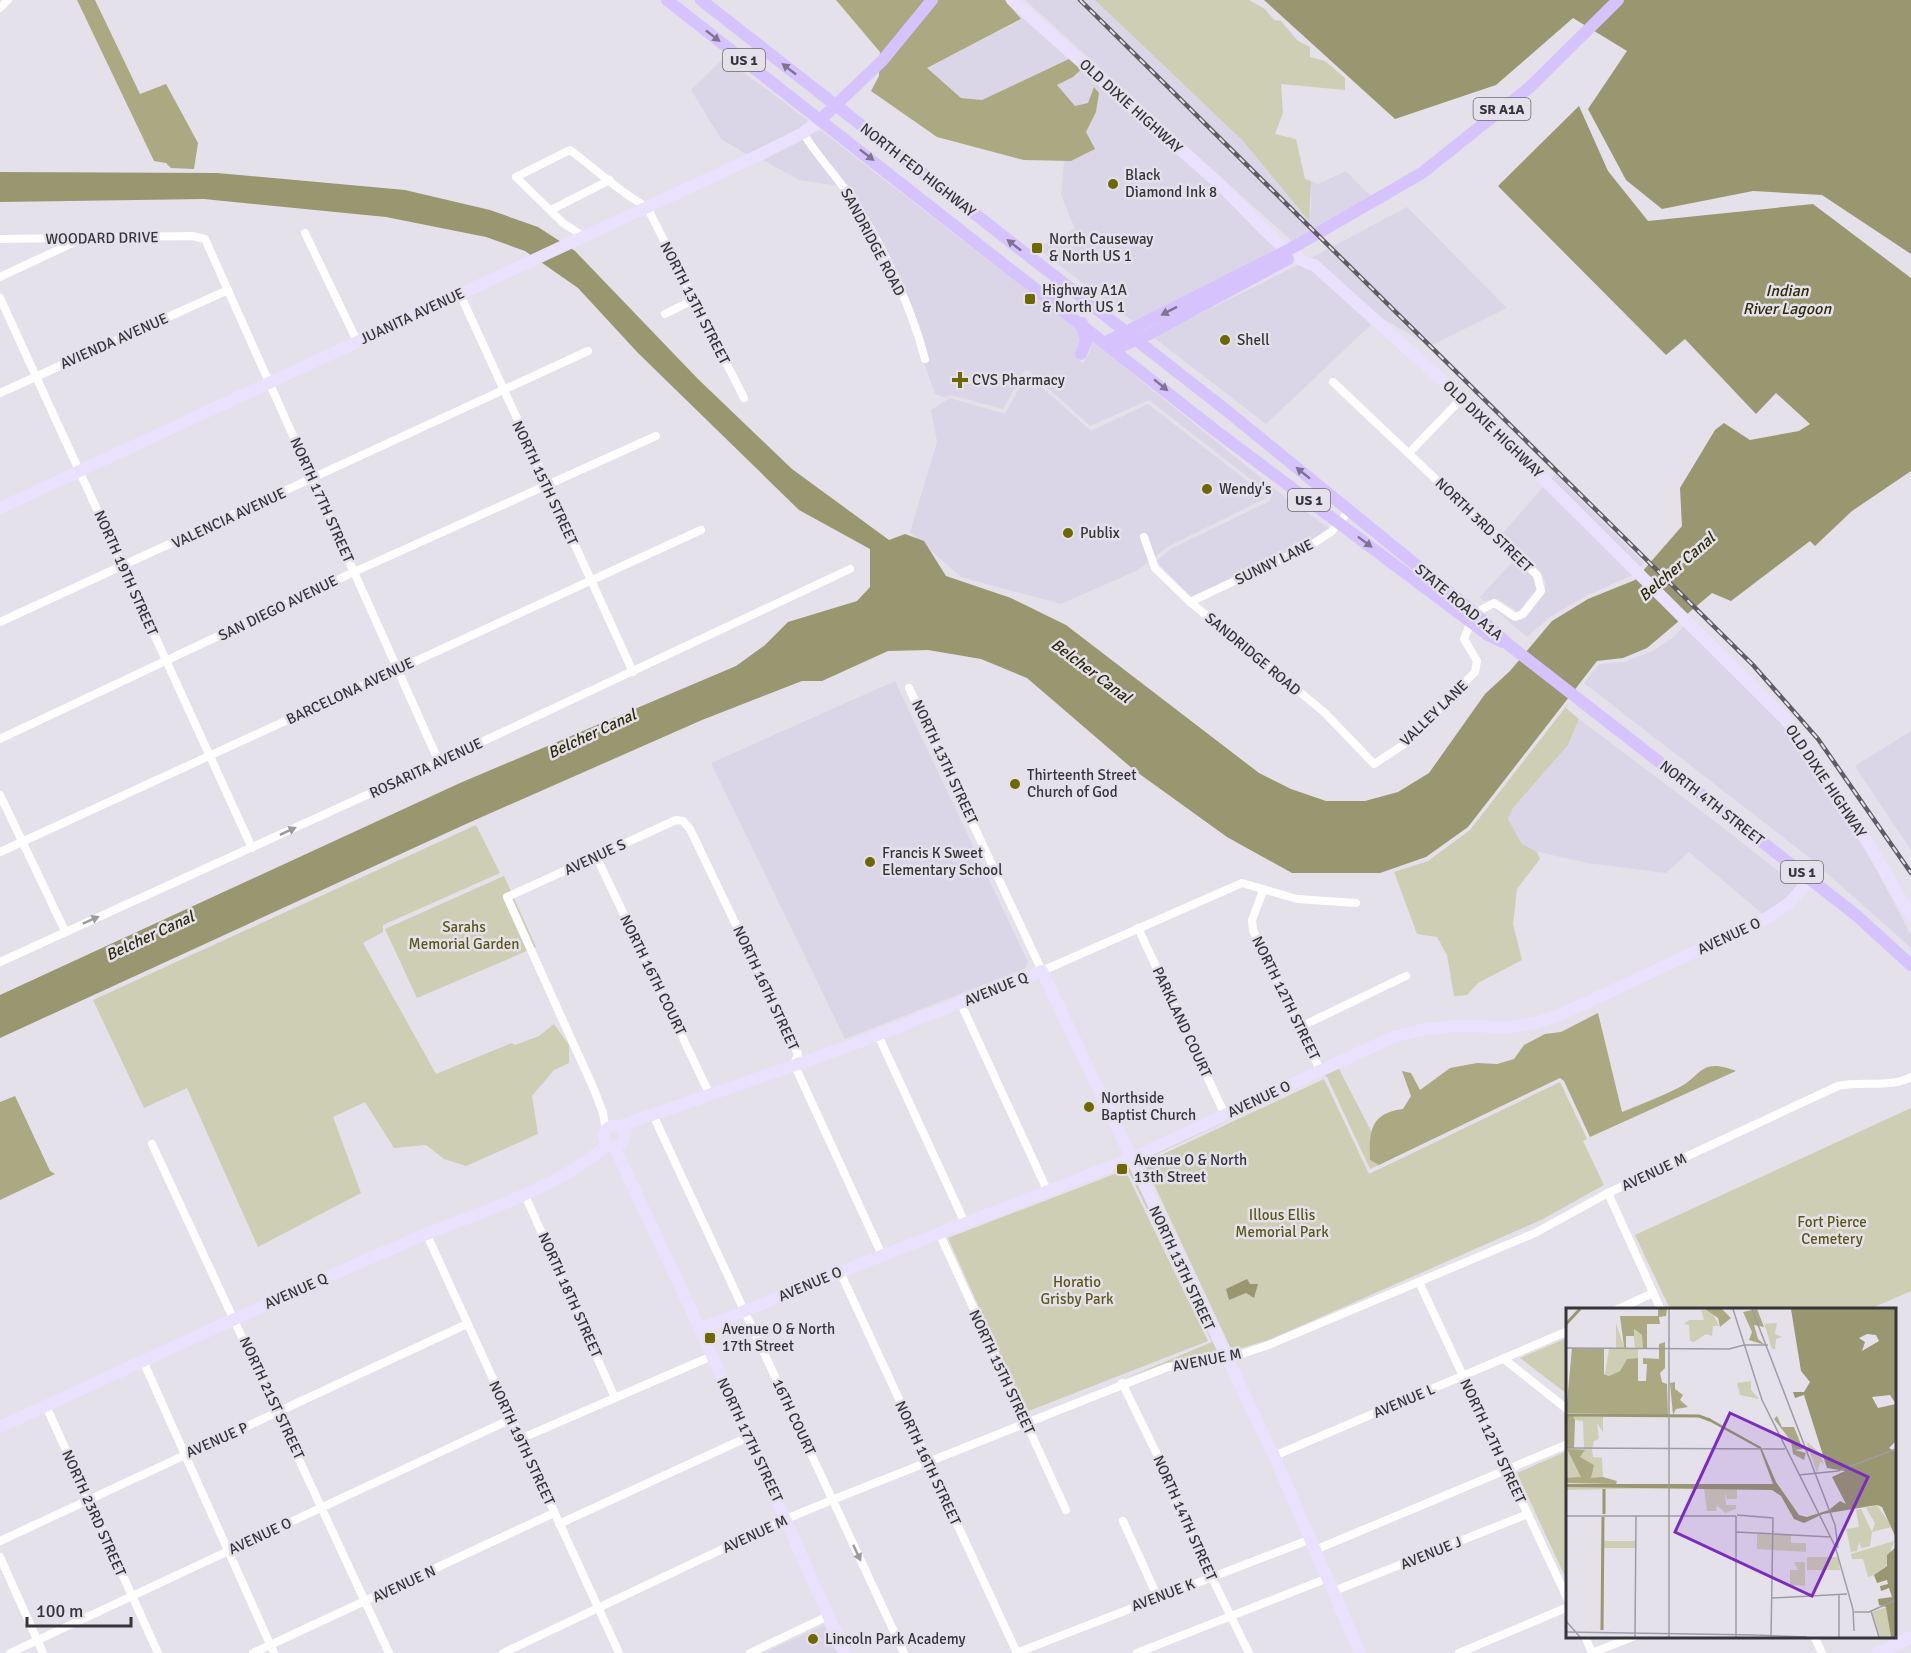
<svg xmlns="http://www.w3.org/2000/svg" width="1911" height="1653" viewBox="0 0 1911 1653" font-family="Signika,sans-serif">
<rect width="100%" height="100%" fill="#e4e1eb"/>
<g fill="#dbd6e7">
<path d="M1005 0H1014L1286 247 1135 323 1037 248 1075 229 1061 195 1064 161H1071L1096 112 1099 93 1094 87 1088 103 1075 106 1057 85 1073 77 1072 57 982 100 961 98 926 68 1021 20Z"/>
<path d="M1025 0H1095L1243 141 1308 220 1311 208V181L1318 184 1346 171 1376 201 1294 243Z"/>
<path d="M723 59 765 88 812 124 748 155 721 139 691 90Z"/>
<path d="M820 130 1081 332 1083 348 1077 359 1083 363 1090 352 1092 341 1286 498 1329 528 1310 543 1191 597 1156 561 1171 549 1270 501 1271 495 1149 400 1090 426 1028 370 1024 371 1003 409 951 395 944 397 935 394 924 363 929 362 920 326 857 200 808 135Z"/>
<path d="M802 138 839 186 799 180 761 159Z"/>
<path d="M1407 207 1507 308 1430 346 1380 317 1311 258Z"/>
<path d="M1304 262 1374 322 1266 424 1153 337Z"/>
<path d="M1027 374 1091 431 1148 404 1268 497 1169 546 1138 570 1061 604 961 577 910 532 937 442 931 410 950 398 1005 414Z"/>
<path d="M1555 474 1644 563 1640 568 1550 480Z"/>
<path d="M1545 485 1635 574 1586 596 1550 617 1527 637 1492 607 1521 620 1544 593 1546 583 1541 573 1501 535Z"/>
<path d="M1515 559 1536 578 1538 588 1518 612 1498 599 1484 601 1480 597Z"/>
<path d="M1684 625 1774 713 1851 822 1911 935V948L1810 858 1584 683 1599 664 1624 662 1653 651 1675 636Z"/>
<path d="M895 681 1028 962 1026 968 845 1039 711 763Z"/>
<path d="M1579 719 1717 823 1799 887 1765 916 1689 852 1666 873 1587 863 1534 851 1522 844 1508 819 1513 808 1568 745Z"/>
<path d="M1911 731V850L1855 766Z"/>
<path d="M824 1625 837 1653H764Z"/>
</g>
<g fill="#ceceb4">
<path d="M1095 0H1249L1265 9 1274 20 1281 21 1298 41 1310 47V57L1325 61 1345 78V90L1281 84 1283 113 1275 134 1296 139 1305 179 1311 181 1309 221 1243 141Z"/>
<path d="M1568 704 1566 708 1579 719 1568 745 1513 808 1508 819 1522 844 1537 852 1540 859 1517 889 1513 924 1522 960 1478 983 1467 995 1454 996 1447 955 1437 937 1417 934 1394 872 1428 861 1470 830Z"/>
<path d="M476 825 500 873 383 925V932L363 943 436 1074 512 1043 515 1045 539 1036 554 1024 569 1045V1063L554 1070 532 1096 538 1134 466 1166 444 1159 426 1145 394 1148 365 1102 333 1117 361 1193 258 1247 187 1088 144 1108 93 1000Z"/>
<path d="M504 876 536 947 417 998 385 929Z"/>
<path d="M1338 1067 1371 1131 1370 1160 1379 1165 1370 1169 1327 1077 1324 1075 1140 1162 1135 1161Z"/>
<path d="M1324 1079 1369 1174 1560 1082 1587 1139 1583 1141 1604 1185 1543 1219 1271 1339 1232 1351 1144 1163Z"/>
<path d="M1911 1108V1291L1870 1309H1670L1635 1235Z"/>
<path d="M1129 1164 1220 1356 1167 1363 1124 1379 1212 1342 1126 1166Z"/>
<path d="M1125 1170 1208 1341 1026 1412 948 1238Z"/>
<path d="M1567 1338V1394L1520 1358Z"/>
<path d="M1567 1451V1581L1517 1473Z"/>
</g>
<g fill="#aaa981">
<path d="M77 0H95L140 94 166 84 198 143 194 169 171 168 166 163 154 161Z"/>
<path d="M836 0H1005L1021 19 927 68 961 98 982 100 1073 57 1084 67 1073 77 1057 85 1075 106 1088 103 1094 87 1099 93 1096 112 1086 132 1095 149 1071 161 1024 160 937 137 871 91 879 76 880 52Z"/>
<path d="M1598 1013 1622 1112C1641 1104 1660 1097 1678 1088 1703 1076 1699 1057 1736 1071L1590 1137 1564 1081 1560 1078 1379 1165 1370 1160C1369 1132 1370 1113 1403 1109L1411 1096 1402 1071 1411 1073 1420 1090 1450 1068 1477 1063 1497 1064 1514 1059 1524 1045 1545 1034 1561 1032Z"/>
<path d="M15 1096 50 1171 55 1174 0 1200V1102Z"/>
</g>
<g fill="#989770">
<path d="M1264 0H1911V254L1822 195 1753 191 1662 209 1626 180 1588 109 1627 51 1573 18 1496 85 1395 119Z"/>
<path d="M1579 106 1608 171 1648 221 1813 204 1911 278V471L1852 511 1815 546 1810 541 1731 601 1712 593 1647 648 1623 658 1597 661 1468 827 1426 857 1380 873H1292L1227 837 1134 770 1027 678 981 659 928 650 888 651 822 681H802L702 720 466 824 0 1038V995L460 783 736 666 765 645 788 622 857 601 870 587V549L799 510 638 353 578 288 525 251 486 237 386 217 204 199 0 202V172L217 173 405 190 490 210 538 227 575 251 698 379 792 469 889 540 905 534 924 541 946 576 1011 598 1066 625 1259 773 1291 789 1326 801H1365L1398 792 1429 773 1485 694 1510 671 1552 621 1588 599 1635 580 1682 526 1680 488 1715 430 1724 423 1750 440 1799 431 1810 424 1776 393 1756 414 1685 339 1666 355 1498 186Z"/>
<path d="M1247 1279 1250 1284H1258L1254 1298 1246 1293 1229 1300 1226 1289Z"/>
</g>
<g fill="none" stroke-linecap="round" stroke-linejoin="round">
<g stroke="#fff" stroke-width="8">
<path d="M0 8 8 0"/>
<path d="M803 133C818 157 837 177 853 200 883 246 911 306 925 359"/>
<path d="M551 210 610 180"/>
<path d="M305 233 357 341"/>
<path d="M583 236 563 223 516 177 570 150C596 169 619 192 647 207L744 398"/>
<path d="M0 239 192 236 205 239 439 762"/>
<path d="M0 277 79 240"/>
<path d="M460 294 633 672"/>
<path d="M0 298 252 848"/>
<path d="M665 314 693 300"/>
<path d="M1333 382 1537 575 1541 591 1523 614 1515 617 1494 603 1475 613"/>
<path d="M0 393 228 290"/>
<path d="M1409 453 1462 398"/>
<path d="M1144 537 1155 568 1190 602 1324 712 1374 764 1406 743 1475 672 1477 661 1464 639 1471 622"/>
<path d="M1190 602 1311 545 1331 532 1349 511"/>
<path d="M0 622 588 351"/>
<path d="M909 688 1042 971 1242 883 1297 899 1356 903"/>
<path d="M0 739 354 572 656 436"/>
<path d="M0 795 65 931"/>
<path d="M0 852 701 530"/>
<path d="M596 856 710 1095"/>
<path d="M1263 891 1252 920 1253 930 1320 1070"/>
<path d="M1138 928 1225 1115"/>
<path d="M0 962 439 762 850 569"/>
<path d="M961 1004 1048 1192"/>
<path d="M1300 1027 1406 976"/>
<path d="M878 1035 965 1223"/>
<path d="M653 1115 904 1653"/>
<path d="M606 1130 603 1113 593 1087 507 897 676 820 683 821 690 829 798 1054 794 1064 882 1255"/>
<path d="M152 1144 389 1653"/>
<path d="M524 1193 615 1398"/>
<path d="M1608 1193 1661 1310"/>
<path d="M426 1233 619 1653"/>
<path d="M939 1233 1066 1510"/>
<path d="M840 1272 1017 1653"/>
<path d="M1419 1282 1568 1600"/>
<path d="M1616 1310 1653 1293"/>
<path d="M1504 1359 1568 1410"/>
<path d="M143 1361 274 1653"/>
<path d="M1122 1383 1171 1483 1175 1503 1249 1653"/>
<path d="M46 1406 158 1653"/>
<path d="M520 1439 712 1356"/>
<path d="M1274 1456 1568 1331"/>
<path d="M1123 1521 1157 1596"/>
<path d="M559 1524 748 1437"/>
<path d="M0 1541 467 1324"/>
<path d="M1315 1550 1568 1444"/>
<path d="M0 1557 43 1653"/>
<path d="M1334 1591 1528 1514"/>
<path d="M1585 1636 1592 1653 1635 1636"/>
<path d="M1814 1636 1822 1653"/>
<path d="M10 1653 511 1419"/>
<path d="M253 1653 554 1513"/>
<path d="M503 1653 786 1519 832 1500 1168 1367 1226 1359 1266 1346 1535 1233 1608 1193 1838 1086C1863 1080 1887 1089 1911 1077"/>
<path d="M750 1653 828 1616"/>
<path d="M1016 1653 1311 1539"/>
<path d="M1137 1653 1328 1578"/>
<path d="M1459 1653 1568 1607"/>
</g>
<g stroke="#eae1fe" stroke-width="12">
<path d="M1012 0C1080 62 1149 121 1217 182 1241 203 1285 259 1314 265L1462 398 1786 720 1846 806 1911 916"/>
<path d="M0 508 757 156 803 133 821 119"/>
<circle cx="614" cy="1136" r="10"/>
<path d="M617 1127 844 1048 1042 971 1274 1456 1360 1653"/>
<path d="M614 1146 700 1329 845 1653"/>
<path d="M700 1329 840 1272 1130 1159 1393 1037 1421 1030 1455 1026 1510 1027 1535 1023 1560 1015 1769 917 1789 903 1811 879"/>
<path d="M0 1427C134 1365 269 1302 405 1243 471 1214 554 1192 608 1144"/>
<path d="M1878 1653 1911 1637"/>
</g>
<g stroke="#d6c2fc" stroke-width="12">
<path d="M667 0 1216 431 1488 635 1502 642"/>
<path d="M701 0 1226 410 1475 613 1509 645 1856 915 1911 965"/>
<path d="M821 119 882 61 932 0"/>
<path d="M1106 342 1292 248 1422 173 1530 87 1618 0"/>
<path d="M1115 349 1149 334 1288 259"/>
<path d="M1081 354 1086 342 1082 323"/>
</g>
<defs>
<path id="rail" d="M1080 0 1753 665 1818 739 1911 873"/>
</defs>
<use href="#rail" stroke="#5f5d63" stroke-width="4.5"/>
<use href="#rail" stroke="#e4e1eb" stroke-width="2" stroke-dasharray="7" stroke-linecap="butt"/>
</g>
<defs><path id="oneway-solid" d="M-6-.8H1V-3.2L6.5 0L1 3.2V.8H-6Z" transform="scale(1.5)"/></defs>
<g fill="#7e7491">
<use href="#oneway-solid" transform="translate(713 36) rotate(38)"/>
<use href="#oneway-solid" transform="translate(789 69) rotate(-142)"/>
<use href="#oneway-solid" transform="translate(867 155) rotate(38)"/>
<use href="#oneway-solid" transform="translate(1014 245) rotate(-142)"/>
<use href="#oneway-solid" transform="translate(1169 311) rotate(153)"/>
<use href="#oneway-solid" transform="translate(1161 385) rotate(39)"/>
<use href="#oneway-solid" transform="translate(1303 473) rotate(-141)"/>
<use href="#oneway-solid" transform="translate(1365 542) rotate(37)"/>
</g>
<g fill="#9a9a9c">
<use href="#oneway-solid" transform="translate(288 831) rotate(-25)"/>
<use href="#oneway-solid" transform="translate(91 920) rotate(-24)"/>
<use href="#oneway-solid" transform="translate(857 1553) rotate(65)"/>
</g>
<g fill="#6d6800" stroke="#e4e1eb" stroke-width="2">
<circle cx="1113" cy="184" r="6"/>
<rect x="1031" y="242" width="12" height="12" rx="3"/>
<rect x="1024" y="293" width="12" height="12" rx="3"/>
<circle cx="1225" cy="340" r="6"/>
<path d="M957 371h6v6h6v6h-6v6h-6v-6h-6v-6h6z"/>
<circle cx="1207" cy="489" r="6"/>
<circle cx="1068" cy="533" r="6"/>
<circle cx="1015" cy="784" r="6"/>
<circle cx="870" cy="862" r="6"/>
<circle cx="1089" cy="1107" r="6"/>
<rect x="1116" y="1163" width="12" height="12" rx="3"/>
<rect x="704" y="1332" width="12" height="12" rx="3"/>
<circle cx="813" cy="1639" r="6"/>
</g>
<g text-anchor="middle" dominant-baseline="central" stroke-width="5" stroke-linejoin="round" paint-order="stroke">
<g fill="#e4e1eb" stroke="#6a696e" stroke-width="1.5">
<rect x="723" y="49" width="42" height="22" rx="4.5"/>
<rect x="1473.5" y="98" width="57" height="22" rx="4.5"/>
<rect x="1288" y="489" width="42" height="22" rx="4.5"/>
<rect x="1781" y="861" width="42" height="22" rx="4.5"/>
</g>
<g font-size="14" font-weight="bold" fill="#363539">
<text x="744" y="60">US 1</text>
<text x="1502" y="109">SR A1A</text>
<text x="1309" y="500">US 1</text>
<text x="1802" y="872">US 1</text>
</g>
<g font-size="15" fill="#363539" stroke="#e4e1eb">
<text transform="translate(1131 106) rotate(42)">OLD DIXIE HIGHWAY</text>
<text transform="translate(918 170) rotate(38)">NORTH FED HIGHWAY</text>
<text transform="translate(102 238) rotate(-1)">WOODARD DRIVE</text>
<text transform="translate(873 242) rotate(62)">SANDRIDGE ROAD</text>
<text transform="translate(695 303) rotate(63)">NORTH 13TH STREET</text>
<text transform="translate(412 316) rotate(-25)">JUANITA AVENUE</text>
<text transform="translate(114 341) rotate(-24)">AVIENDA AVENUE</text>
<text transform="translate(1493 429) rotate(44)">OLD DIXIE HIGHWAY</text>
<text transform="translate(545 483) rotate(65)">NORTH 15TH STREET</text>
<text transform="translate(322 500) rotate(66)">NORTH 17TH STREET</text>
<text transform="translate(229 518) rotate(-25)">VALENCIA AVENUE</text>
<text transform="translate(1484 525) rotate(44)">NORTH 3RD STREET</text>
<text transform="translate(1274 562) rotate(-26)">SUNNY LANE</text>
<text transform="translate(126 573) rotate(66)">NORTH 19TH STREET</text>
<text transform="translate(1459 602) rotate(40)">STATE ROAD A1A</text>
<text transform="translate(278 608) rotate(-26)">SAN DIEGO AVENUE</text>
<text transform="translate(1253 654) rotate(40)">SANDRIDGE ROAD</text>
<text transform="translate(350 691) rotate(-25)">BARCELONA AVENUE</text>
<text transform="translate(1434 713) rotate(-44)">VALLEY LANE</text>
<text transform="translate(945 762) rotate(65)">NORTH 13TH STREET</text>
<text transform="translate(426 768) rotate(-25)">ROSARITA AVENUE</text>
<text transform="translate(1826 781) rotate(56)">OLD DIXIE HIGHWAY</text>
<text transform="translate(1712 803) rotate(38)">NORTH 4TH STREET</text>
<text transform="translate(595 857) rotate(-25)">AVENUE S</text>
<text transform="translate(1729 936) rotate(-25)">AVENUE O</text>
<text transform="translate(653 975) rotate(64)">NORTH 16TH COURT</text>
<text transform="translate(766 988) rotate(65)">NORTH 16TH STREET</text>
<text transform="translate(996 989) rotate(-22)">AVENUE Q</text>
<text transform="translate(1286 998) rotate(64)">NORTH 12TH STREET</text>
<text transform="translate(1182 1022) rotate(65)">PARKLAND COURT</text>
<text transform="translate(1259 1099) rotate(-25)">AVENUE O</text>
<text transform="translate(1654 1172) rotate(-25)">AVENUE M</text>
<text transform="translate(1182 1268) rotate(65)">NORTH 13TH STREET</text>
<text transform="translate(810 1284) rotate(-23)">AVENUE O</text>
<text transform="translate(296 1291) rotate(-24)">AVENUE Q</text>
<text transform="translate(570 1295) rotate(66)">NORTH 18TH STREET</text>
<text transform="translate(1207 1360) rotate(-11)">AVENUE M</text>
<text transform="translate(1002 1372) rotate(65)">NORTH 15TH STREET</text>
<text transform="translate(272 1398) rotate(65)">NORTH 21ST STREET</text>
<text transform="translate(1404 1401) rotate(-23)">AVENUE L</text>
<text transform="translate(794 1417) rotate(65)">16TH COURT</text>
<text transform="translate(217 1440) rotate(-24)">AVENUE P</text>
<text transform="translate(750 1440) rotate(65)">NORTH 17TH STREET</text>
<text transform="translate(1493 1441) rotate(65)">NORTH 12TH STREET</text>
<text transform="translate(522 1443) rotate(65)">NORTH 19TH STREET</text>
<text transform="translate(928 1463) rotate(65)">NORTH 16TH STREET</text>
<text transform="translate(94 1513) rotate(66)">NORTH 23RD STREET</text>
<text transform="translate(1185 1518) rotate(66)">NORTH 14TH STREET</text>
<text transform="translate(755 1534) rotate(-25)">AVENUE M</text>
<text transform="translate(260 1536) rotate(-25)">AVENUE O</text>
<text transform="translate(1431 1553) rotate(-22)">AVENUE J</text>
<text transform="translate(404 1584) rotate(-25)">AVENUE N</text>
<text transform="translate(1163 1595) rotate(-21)">AVENUE K</text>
</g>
<g font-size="15" fill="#363539" stroke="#e4e1eb" text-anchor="start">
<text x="1125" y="175">Black<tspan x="1125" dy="17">Diamond Ink 8</tspan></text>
<text x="1049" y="239">North Causeway<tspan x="1049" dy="17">&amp; North US 1</tspan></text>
<text x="1042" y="290">Highway A1A<tspan x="1042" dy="17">&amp; North US 1</tspan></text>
<text x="1237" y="340">Shell</text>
<text x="972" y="380">CVS Pharmacy</text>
<text x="1219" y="489">Wendy's</text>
<text x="1080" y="533">Publix</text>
<text x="1027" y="775">Thirteenth Street<tspan x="1027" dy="17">Church of God</tspan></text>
<text x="882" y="853">Francis K Sweet<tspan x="882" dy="17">Elementary School</tspan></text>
<text x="1101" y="1098">Northside<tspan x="1101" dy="17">Baptist Church</tspan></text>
<text x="1134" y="1160">Avenue O &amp; North<tspan x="1134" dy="17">13th Street</tspan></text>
<text x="722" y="1329">Avenue O &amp; North<tspan x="722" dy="17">17th Street</tspan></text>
<text x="825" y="1639">Lincoln Park Academy</text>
</g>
<g font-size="15" fill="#5b5817" stroke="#e4e1eb">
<text x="464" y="927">Sarahs<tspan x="464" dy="17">Memorial Garden</tspan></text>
<text x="1282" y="1215">Illous Ellis<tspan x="1282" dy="17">Memorial Park</tspan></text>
<text x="1832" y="1222">Fort Pierce<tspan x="1832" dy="17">Cemetery</tspan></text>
<text x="1077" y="1282">Horatio<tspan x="1077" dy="17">Grisby Park</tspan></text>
</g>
<g font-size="16" font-style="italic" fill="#2d2b09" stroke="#e4e1eb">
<text x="1787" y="291">Indian<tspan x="1787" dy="18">River Lagoon</tspan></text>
<text transform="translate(1677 567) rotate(-41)">Belcher Canal</text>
<text transform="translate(1091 671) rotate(37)">Belcher Canal</text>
<text transform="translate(592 734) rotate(-25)">Belcher Canal</text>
<text transform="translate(150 936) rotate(-25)">Belcher Canal</text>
</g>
</g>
<g transform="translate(1566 1308)">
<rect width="330" height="330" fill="#e4e1eb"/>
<path d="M135 1 146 4 153 18H147L146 28 140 26 128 34 124 33 123 17 118 16 123 12H138ZM194 2 198 16 211 15 209 26 216 29 210 31 209 41H206ZM50 15 58 39 69 41 67 21 76 27 77 40H72V50L61 51 54 63 43 68 39 66 43 41 50 40ZM185 73V82L193 91 174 87 171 75ZM7 108 37 109V124L31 115 33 131 28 133 26 141 27 149 36 150 37 170 0 173V141H18L17 113 9 112ZM240 133 253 144 258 156 254 154 251 165ZM0 179 103 180 0 182ZM138 180H171V191H161L159 185 160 197H170V201L159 205 151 197 150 203H141ZM311 197 326 219 306 224 304 238 295 240 293 234 291 243 285 244 280 221 293 219 290 202 295 201 306 224 309 215 300 200ZM191 226 225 227V235H240V244L191 241ZM37 233H70L69 240H38ZM328 233 320 258 308 267 302 269 297 251H286L285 246ZM241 249H272L274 262H241ZM228 254H239V278L224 277V262H232ZM321 299 325 329H314L306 304Z" fill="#ceceb4"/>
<path d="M92 1H101L100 8 93 9 94 16H81V40H77L76 27 68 21V28H60V40L58 39 54 8H92ZM139 1H156L165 10 154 19 152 10ZM191 1 198 19 188 17 192 31 199 37 183 32 186 24 177 4ZM99 34V60L94 65 96 74 101 76 102 107 0 105 6 40 38 41V66L43 68 54 63 61 51 72 50V73H80L81 56H77V50L93 51V36ZM109 74V81L117 87 114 92 122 99 110 101 107 107 104 75ZM0 108H7L9 112 8 140H0ZM211 108 216 119H228L237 141 229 142 240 145 238 152 227 146 225 133 208 111ZM1 141 19 142 14 149 28 157 25 170 37 169 51 173 50 176 0 175V170L15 169Z" fill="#aaa981"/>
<path d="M225 1H330V96L324 87 306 89 312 100 330 96V133L323 140 330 144V230L316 199 311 197 257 206 238 215 228 211 215 188 206 182 0 179V176H207L194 141 141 112 143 110 195 139 210 174 233 207 241 209 263 202 274 193 280 196 266 169 279 163 261 160 238 87 229 90 227 84H238L244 74 235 63ZM301 26 310 27 313 33 296 43 299 34 293 30ZM330 239V329H325L320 299 313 297 312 291 326 289 323 280 315 283 314 278 322 276 321 272 311 275 308 267 321 258V247Z" fill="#989770" fill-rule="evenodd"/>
<path fill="none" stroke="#989770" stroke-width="3" d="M0 16 14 1M0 107 133 108 144 112M38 206V181M36 322 37 209"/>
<path fill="none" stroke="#9e9ca4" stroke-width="1.5" d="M167 1 196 92 269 238 287 301 288 323M186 1 269 217 272 240M178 37H202M0 40 163 41 178 37M0 140 219 141M233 167 272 163 330 141M171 207 207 210 205 329M0 208H170M170 224 265 229M273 286V329M206 290 281 286M305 303 313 329M288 304H303L330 292M0 313 14 329M0 324 190 327M189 327 241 329M69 329 70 208M103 329V1M170 329V208"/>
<path fill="#7b2cbf" fill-opacity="0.15" stroke="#7b2cbf" stroke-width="3" d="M164 105 302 169 246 288 109 224Z"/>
<rect width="330" height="330" fill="none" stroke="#363539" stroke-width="3"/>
</g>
<path d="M27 1617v9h104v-9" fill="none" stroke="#363539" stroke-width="3"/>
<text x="36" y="1617" font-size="18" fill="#363539" stroke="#e4e1eb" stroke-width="4.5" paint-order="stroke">100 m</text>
</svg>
